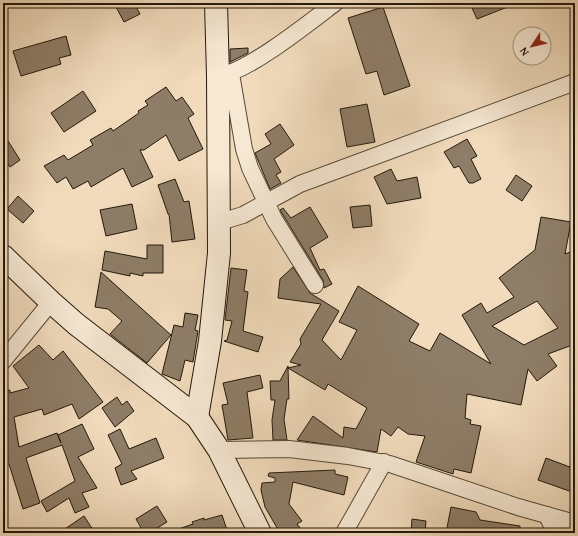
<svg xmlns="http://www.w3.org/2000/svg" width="578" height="536" viewBox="0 0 578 536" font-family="'Gentium Book Plus',serif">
<rect width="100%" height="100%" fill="#f1dbbc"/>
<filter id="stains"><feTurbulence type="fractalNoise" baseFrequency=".005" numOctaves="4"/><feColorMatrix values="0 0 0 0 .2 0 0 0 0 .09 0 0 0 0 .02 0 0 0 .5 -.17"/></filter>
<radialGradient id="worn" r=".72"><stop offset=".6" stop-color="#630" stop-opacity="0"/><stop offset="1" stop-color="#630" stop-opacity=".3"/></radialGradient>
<g fill="#8e7d67" stroke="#23180b" fill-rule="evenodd">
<path d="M114 3H134L140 14 124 22Z"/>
<path d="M486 3H515V4L477 19 472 8Z"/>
<path d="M383 7 410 86 384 95 377 71 366 74 348 18Z"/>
<path d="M66 36 71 55 59 58 61 64 21 76 13 51Z"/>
<path d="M248 48V53L230 62V49Z"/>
<path d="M166 87 176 101 182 97 194 114 188 118 203 149 179 161 166 135 144 150H140L153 177 132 187 123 168 91 187 88 181 73 189 66 177 57 183 44 166 64 155 68 160 93 145 90 140 111 128 113 131 139 113 138 111 148 105 145 101Z"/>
<path d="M83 91 96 111 64 132 51 113Z"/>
<path d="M367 104 375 142 347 147 340 109Z"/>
<path d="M280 124 294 145 274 159 281 172 276 175 281 183 270 189 255 153 271 144 265 134Z"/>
<path d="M3 133 20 160 10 167 3 156Z"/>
<path d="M467 139 477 156 471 159 481 179 473 183H469L459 166 454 168 444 152Z"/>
<path d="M391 169 397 181 417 177 421 198 387 204 374 177Z"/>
<path d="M516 175 532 186 522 201 506 190Z"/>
<path d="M175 179 184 202 189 201 195 239 172 242 169 214H168L158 185Z"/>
<path d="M18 196 34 211 23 223 7 209Z"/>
<path d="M132 204 137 229 106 236 100 210Z"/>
<path d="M370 205 372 226 353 228 350 207Z"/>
<path d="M310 207 328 237 310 248 320 270 324 269 332 284 324 288 323 280 280 210 283 208 291 218Z"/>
<path d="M541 217 571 222 565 254 575 250V344L548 354 557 366 537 381 528 369 521 405 467 394 465 418 471 420 470 424 481 426 471 473 454 469 453 474 416 462 425 436 408 434 398 427 391 436 381 429 377 452 297 440 313 416 343 438 344 427 356 429 367 408 328 384 325 390 288 368 289 399H287L284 419 287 440H273L272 420 275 400H271L270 381H280L288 366V368L301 365 290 362 301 344 300 339 321 304 278 298 280 279 293 267 310 293 339 311 322 340 341 360 357 330 339 322 358 286 419 324 409 341 430 351 440 333 491 364 462 315 481 303 487 313 514 297 499 278 535 250ZM537 301 558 328 524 345 492 326Z"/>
<path d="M147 245H163V273H143V276L130 273V276L102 270 105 251 147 259Z"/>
<path d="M231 268 247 270 244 291 248 292 243 331 263 337 258 352 224 341 227 340 232 321 225 320Z"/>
<path d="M101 272 171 335 147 363 110 334 122 321 108 309 95 307Z"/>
<path d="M185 313 198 315 195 330 198 331 193 362 185 360 180 381 162 374 174 325 183 327Z"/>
<path d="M39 345 53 360 63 351 103 402 79 419 72 404 44 415 42 409 14 417 19 447 57 433 61 443 58 435 82 424 94 449 78 457 97 488 82 493 89 507 75 513 69 498 47 512 41 501 75 481 62 445 26 458 40 503 23 509 9 464H6L3 444V391L10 390V393L29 388 13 366Z"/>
<path d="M260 375 263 388 247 392 253 438 228 440 222 405 228 404 223 383Z"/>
<path d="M117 397 122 405 127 401 134 411 115 427 102 408Z"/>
<path d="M120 429 129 449 156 438 164 458 131 471 137 479 121 485 115 468 122 464 108 435Z"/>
<path d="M546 458 575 469V493L538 480Z"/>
<path d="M335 470V474L348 477 344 495 293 482 289 504 302 521 297 524 304 533H280L265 507 261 490 262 483 275 482V478L268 476 269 473Z"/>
<path d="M157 506 167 522 149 533H144L136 519Z"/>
<path d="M451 507 476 512 480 520 520 526V533H490L462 529 463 533H446Z"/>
<path d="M222 515 228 533H174L173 531 193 524 192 522 204 518V520Z"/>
<path d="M84 516 95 533H59Z"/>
<path d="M412 519 426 521 425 533H411Z"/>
</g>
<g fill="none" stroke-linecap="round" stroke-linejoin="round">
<defs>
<g id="street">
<path d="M231 74 244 149 250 168 274 219 315 285"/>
<path d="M221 75C249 71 310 22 335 3"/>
<path d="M220 222 243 215 300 184 575 82"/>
<path d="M3 361 51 302"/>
<path d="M219 450 289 449 348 456 390 464 518 507 575 523"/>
<path d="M547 515 555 533"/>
<path d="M344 533 384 462"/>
</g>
<g id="secondary">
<path d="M3 256 51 302 76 324 197 417 219 450 260 533"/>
<path d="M197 417 210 341 219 253 218 76 216 3"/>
</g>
</defs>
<use href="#street" stroke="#564937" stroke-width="18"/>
<use href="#secondary" stroke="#23180b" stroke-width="24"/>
<use href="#street" stroke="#f6e8d3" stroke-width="16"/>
<use href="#secondary" stroke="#f6e8d3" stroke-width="22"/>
</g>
<rect width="578" height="536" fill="none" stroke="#f1dbbc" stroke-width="16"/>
<rect x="4" y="4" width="570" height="528" fill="none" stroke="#23180b" stroke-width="2"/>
<rect x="8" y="8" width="562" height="520" fill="none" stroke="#23180b"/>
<g transform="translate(532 46) rotate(235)"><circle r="19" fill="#f6e8d3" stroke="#a29583"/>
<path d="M0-3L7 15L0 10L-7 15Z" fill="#8f2418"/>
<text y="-6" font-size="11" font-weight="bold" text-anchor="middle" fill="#23180b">N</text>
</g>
<rect width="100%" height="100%" filter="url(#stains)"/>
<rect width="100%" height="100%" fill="url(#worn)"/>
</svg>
